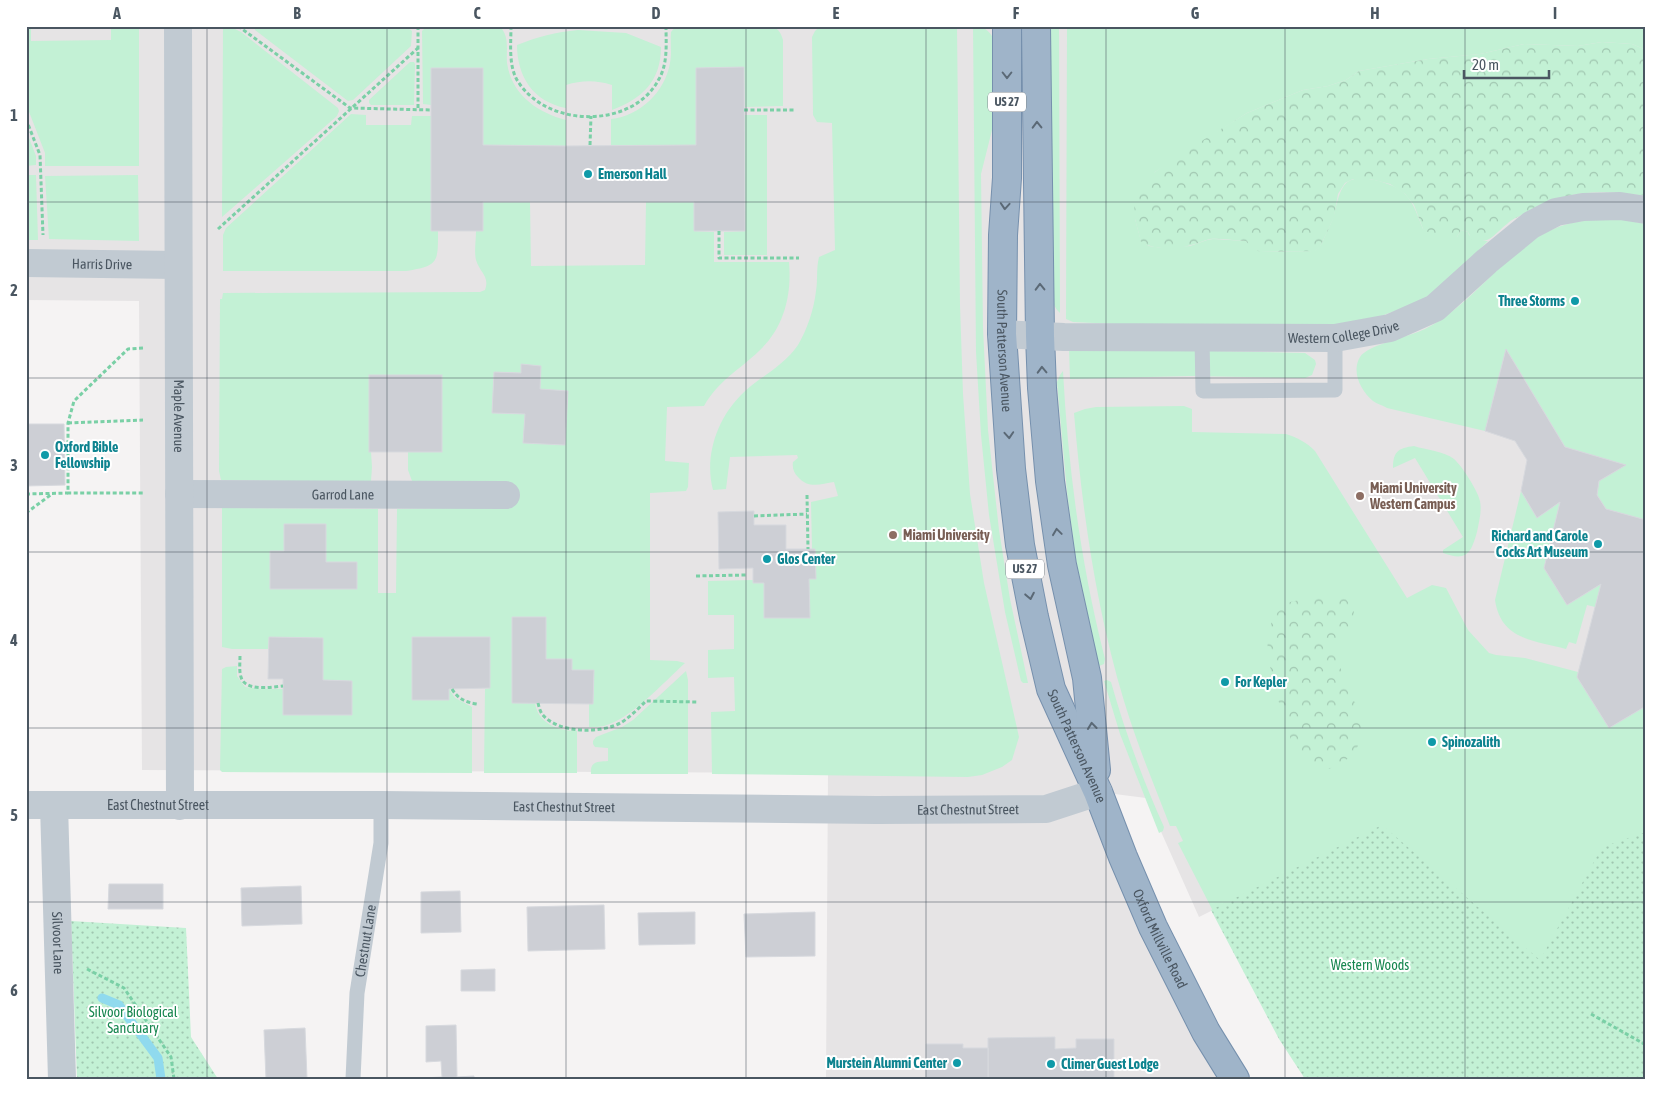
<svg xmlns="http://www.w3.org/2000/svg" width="1672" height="1105" viewBox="0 0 1672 1105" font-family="'Asap Condensed',sans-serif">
<defs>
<pattern id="forest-crowns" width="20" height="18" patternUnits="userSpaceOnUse" patternTransform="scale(1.25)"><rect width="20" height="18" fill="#c3f1d5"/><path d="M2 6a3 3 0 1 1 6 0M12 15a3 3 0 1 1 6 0" fill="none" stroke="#a0c6b0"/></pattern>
<pattern id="park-dots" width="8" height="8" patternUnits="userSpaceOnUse" patternTransform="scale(1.25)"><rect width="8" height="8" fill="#c3f1d5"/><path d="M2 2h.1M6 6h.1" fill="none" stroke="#a0c6b0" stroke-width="1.8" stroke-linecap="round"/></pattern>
</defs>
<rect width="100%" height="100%" fill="#f5f3f3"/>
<path fill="#e6e4e5" d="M26 26H1646V1079H1305L1213 910 1199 917 1146 798 1099 792 1235 1079H826L828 773 142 770 139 301 26 300Z"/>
<g fill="#c3f1d5" fill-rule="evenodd">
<path d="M26 26H31V41L111 40V26H139V166H45V153L26 104Z"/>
<path d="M223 26 233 28 241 32 338 108 339 111 337 116 222 217Z"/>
<path d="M254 26H405L412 31 411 46 353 100 348 101 255 30Z"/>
<path d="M427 26H499C510 35 506 50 507 63 512 95 537 112 566 120V146L483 145V68H431V105L423 104 422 31Z"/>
<path d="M676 26H773C779 30 781 33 783 40V106L745 107 744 67 697 68 696 145H611V119C640 116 665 92 670 63 672 53 670 42 671 32Z"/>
<path d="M820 26H957L960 305 963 394 970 494 984 583 1019 737 1012 760 1002 767 982 775 968 777 712 774 711 712 735 711 734 677 708 678V650L734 649V615H708V581L753 580V583H764V618L809 617V579H816L815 549H812L811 502 838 496 834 482C821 484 808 489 798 477 794 473 792 468 793 462L798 458 797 455 730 457 726 489 713 490C704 457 717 419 741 395 759 377 783 367 798 345 807 330 814 309 816 291 818 280 816 269 819 257L835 250 832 123 817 122 813 115 812 37 815 31Z"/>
<path d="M973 26C986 26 991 33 996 43V114L981 174 983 328 988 430 999 530 1010 599 1028 683H1023L1021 681 1005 612 989 515 981 435 976 352Z"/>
<path d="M1050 26H1059L1060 313C1054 308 1053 302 1052 295Z"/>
<path d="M1067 26H1646V50L1632 44 1602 42 1578 46 1524 44 1480 54 1428 59 1359 71 1346 80 1328 86 1303 90 1247 113 1155 172 1135 219 1141 241 1149 246 1162 248 1190 246 1207 240 1213 239 1246 241 1260 252 1314 251C1321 247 1322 243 1325 236 1328 229 1332 222 1334 215 1341 186 1343 172 1379 181 1410 190 1412 201 1423 229L1457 237 1461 230 1468 232 1469 235 1478 241H1488L1454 275 1420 302 1367 321 1332 327 1199 328 1073 322 1066 319Z"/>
<path d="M578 30 626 33 661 47C661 81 642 99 612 110V85C596 80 582 80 566 85V108C533 102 517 76 517 45 537 37 556 32 578 30Z"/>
<path d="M410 62H414L415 64 414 105H371L369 103V100Z"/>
<path d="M351 114 366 115V125H411L412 116H431V231H438C438 262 439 266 406 271H223V235L226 228Z"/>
<path d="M744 115H767V255H724V232L745 231Z"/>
<path d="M26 130 36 156V165L26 166Z"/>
<path d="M26 175H36L38 240H26Z"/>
<path d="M138 175 139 241 49 239 45 176Z"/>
<path d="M483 202H530L531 266 645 265 646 202H694V231L714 232V262H789C792 295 784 328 759 351 738 371 719 380 704 406L667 407 665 461 689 463 688 487 686 491 650 493V660L677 661 685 663C664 682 631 719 604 726 600 727 594 727 589 727V704L593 703 594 670H572V659H546L512 617V703H535C538 724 559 731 577 731V773H484L485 689 490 688V638L413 637 449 700V689L455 698 472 707V773L222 772 220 770 222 669 226 667 237 666V676L245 687 261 689H283V715H352V681L323 680V638L269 637 268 649H232L222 647V508L378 509V593H396L397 509 512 507 412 481 408 470V452H441L442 375H369V451L371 452 372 467 371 481 367 482 221 480 219 471 220 302V299H222L223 293 480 292 485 290C490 276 480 273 476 260 474 252 476 240 476 231H483ZM521 365 541 366 540 389 567 391 565 444 524 443 525 414 492 413 494 372 521 373ZM270 551H284L326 562 357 588 270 589Z"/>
<path d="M1599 219 1625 220 1646 224V520L1606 509 1597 495 1599 481 1625 465 1565 447 1506 349 1485 431 1387 408C1382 405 1377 404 1373 401 1361 391 1351 372 1360 357 1367 345 1411 336 1425 329 1477 303 1507 245 1561 226 1573 222 1586 220 1599 219Z"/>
<path d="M1074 348 1305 353 1315 360 1316 364 1312 375 1305 378 1191 376 1070 379 1069 349Z"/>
<path d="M1063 371C1068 468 1081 565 1105 659L1104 664 1099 666 1076 560 1067 492 1057 382 1060 375Z"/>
<path d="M1184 406 1192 409V432L1286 434C1298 438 1306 442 1315 451L1407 598 1432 585 1446 588 1468 630 1489 653 1496 655 1525 658 1578 672 1577 677 1609 728 1646 706V880L1558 1018 1231 946 1178 843 1183 841 1176 826H1170C1154 785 1137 744 1124 701 1096 608 1082 510 1074 413L1085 409 1096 407Z"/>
<path d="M1414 446C1426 450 1444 451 1454 459 1462 466 1478 491 1480 501 1482 512 1479 521 1477 532 1471 553 1467 562 1443 553V550L1463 537 1415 458 1393 468C1393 452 1398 448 1414 446Z"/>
<path d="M1521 491 1537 518 1560 502 1544 568 1567 605 1601 584 1595 607 1587 605 1576 644 1569 642 1566 649C1533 640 1501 640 1495 600Z"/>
<path d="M686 671 688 680V774H591C590 761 597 762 608 761V748L595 747 593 744V741L596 737 622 727 633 720Z"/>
<path d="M1107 680 1111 682C1125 732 1143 780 1164 827L1163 831 1159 833 1120 734 1104 681Z"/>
</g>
<g fill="url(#forest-crowns)">
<path d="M1602 42 1632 44 1646 50V196C1600 189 1564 190 1523 214 1518 217 1512 219 1507 224 1494 234 1490 245 1472 240L1468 232 1461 230 1457 237 1452 239 1428 232 1423 229 1414 205 1405 194 1390 184 1370 179H1353L1345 183 1338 194 1334 217 1320 247 1315 251 1260 252 1250 246 1246 241C1234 241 1222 238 1210 239 1204 240 1198 244 1191 245 1176 250 1155 250 1141 242L1135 219 1134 201 1141 188 1155 172 1174 158 1247 113 1303 90 1328 86 1346 80 1359 71 1428 59 1480 54 1524 44 1578 46Z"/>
<path d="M1323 595 1346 599 1354 610 1353 628 1339 640 1336 655 1350 696 1364 714V733L1353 756 1329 769 1313 766 1295 752 1272 681 1267 641 1273 616 1290 602Z"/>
</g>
<g fill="url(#park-dots)">
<path d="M1382 825 1540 960 1602 847 1646 832V1079H1305L1279 1039 1211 910Z"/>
<path d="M71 921 186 928 191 1037 218 1079H77Z"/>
</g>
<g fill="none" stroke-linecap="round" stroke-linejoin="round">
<path stroke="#90daee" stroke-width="9" d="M102 998 119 1005 158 1058 161 1079"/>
</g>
<g fill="#cdcfd5" stroke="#d7d9de">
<path d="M744 67 745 231H694V202H483V231H431V68H483V145L566 146 696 145V68Z"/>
<path d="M1506 349 1565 447 1626 465 1599 481 1597 495 1606 509 1646 520V706L1609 728 1577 677 1601 584 1567 605 1544 568 1560 502 1537 518 1521 491 1527 460 1515 441 1485 431Z"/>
<path d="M521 364 541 366 540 389 568 391 565 445 523 443 525 414 492 413 494 372 521 373Z"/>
<rect x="369" y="375" width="73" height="77"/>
<path d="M26 424H64L65 485 26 486Z"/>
<path d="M754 511V525H786V549H815L816 579H809L810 618H764V583H753V568L719 569 718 512Z"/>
<path d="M284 524H326V562H357V589H270V551H284Z"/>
<path d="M512 617H546V659H572V670H594L593 704 512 703Z"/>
<path d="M269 637 323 638V680L352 681V715H283V679H268Z"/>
<path d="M412 637H490V688L449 689V700H412Z"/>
<path d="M109 884H163V909H108Z"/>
<path d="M301 886 302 924 242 926 241 888Z"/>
<path d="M460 891 461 932 421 933V892Z"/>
<path d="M604 905 605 949 528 951 527 907Z"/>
<path d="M695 912V944L639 945 638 913Z"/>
<path d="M815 912V956L746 957 744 914Z"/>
<path d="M495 969V991H461V970Z"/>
<path d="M456 1025 457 1077 474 1076V1079H403L442 1077 441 1061 426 1062V1026Z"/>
<path d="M305 1028 307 1079H266L264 1030Z"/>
<path d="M1055 1037V1049L1076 1048V1039H1114V1079H988V1038Z"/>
<path d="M926 1044H963V1048H988V1079H926Z"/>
</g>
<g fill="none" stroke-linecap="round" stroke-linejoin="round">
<defs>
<g id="trunk">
<path id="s8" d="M1007 26V178L1003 235 1002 334 1011 469 1020 545 1034 617 1051 689 1098 792 1123 857 1153 927 1206 1032 1235 1079"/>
<path d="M1036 26 1040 336 1042 388 1050 481 1062 565 1087 678 1096 770"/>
</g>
</defs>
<use href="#trunk" stroke="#7690ad" stroke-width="30"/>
<g stroke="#7ad0a6" stroke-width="3" stroke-dasharray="4 2.5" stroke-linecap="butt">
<path d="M238 26 350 108 431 110"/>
<path d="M418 26V110"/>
<path d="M511 26C511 44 508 68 519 83 549 128 633 129 659 79 668 63 666 44 666 26"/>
<path d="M744 110H796"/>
<path d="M26 119 40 155 43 235"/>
<path d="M590 145 591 116"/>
<path d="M218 229 418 48"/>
<path d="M719 231V258H799"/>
<path d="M143 348 128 349 74 401 68 423V493H144"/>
<path d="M68 423 143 420"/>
<path d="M26 494 68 493"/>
<path d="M807 495 808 549"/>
<path d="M26 513 52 494"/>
<path d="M754 516 807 514"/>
<path d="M696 576 747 575"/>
<path d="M240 656C240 663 239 671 241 677 245 692 272 687 283 686"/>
<path d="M452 689C458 699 465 702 477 704"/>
<path d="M538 703C539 707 540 711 542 714 558 734 602 734 622 722 631 716 639 708 646 701L698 702"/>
<path d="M87 969 124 988 171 1057 174 1079"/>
<path d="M1591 1014 1646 1045"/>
</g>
<g stroke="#c1cad2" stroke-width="15">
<path d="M1202 338 1203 391 1335 390V338"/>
<path id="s1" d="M353 1079 357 993 381 843V805"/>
</g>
<g stroke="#c1cad2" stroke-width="28">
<path id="s2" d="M26 263 178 265"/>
<path id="s3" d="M179 494 506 495"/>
<path id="s4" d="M54 805 62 1079"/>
</g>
<g stroke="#c1cad2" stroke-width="28">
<path id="s5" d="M178 26 180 806"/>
<path id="s6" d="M1002 334 1064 337 1335 338 1390 328 1435 308 1487 261 1531 225 1556 212 1583 207 1620 206 1646 210"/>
<path id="s7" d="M26 805H381L876 810 1046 809 1098 792"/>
</g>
<use href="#trunk" stroke="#9fb4c9" stroke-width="28"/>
</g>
<defs><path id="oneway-chevron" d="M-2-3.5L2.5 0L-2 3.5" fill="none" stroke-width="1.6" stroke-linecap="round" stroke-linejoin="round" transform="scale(1.25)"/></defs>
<g stroke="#5b6976">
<use href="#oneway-chevron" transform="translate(1007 75) rotate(90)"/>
<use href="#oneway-chevron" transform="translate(1037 125) rotate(-91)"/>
<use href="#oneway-chevron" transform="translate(1005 206) rotate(94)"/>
<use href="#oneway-chevron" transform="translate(1040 287) rotate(-91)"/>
<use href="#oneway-chevron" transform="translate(1042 370) rotate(-92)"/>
<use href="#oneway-chevron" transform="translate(1009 435) rotate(86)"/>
<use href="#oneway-chevron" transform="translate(1057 532) rotate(-98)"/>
<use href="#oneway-chevron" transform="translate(1030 596) rotate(79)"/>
<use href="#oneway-chevron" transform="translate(1092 726) rotate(-96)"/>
</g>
<path fill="none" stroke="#4a5661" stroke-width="1" stroke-opacity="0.55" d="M207 26V1079M387 26V1079M566 26V1079M746 26V1079M926 26V1079M1106 26V1079M1285 26V1079M1465 26V1079M26 202H1646M26 378H1646M26 552H1646M26 728H1646M26 902H1646"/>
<g fill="#0f9aa8" stroke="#fff" stroke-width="2">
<circle cx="588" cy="174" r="5"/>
<circle cx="1575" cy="301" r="5"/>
<circle cx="45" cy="455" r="5"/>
<circle cx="1598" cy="544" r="5"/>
<circle cx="767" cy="559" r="5"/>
<circle cx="1225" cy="682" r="5"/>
<circle cx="1432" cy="742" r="5"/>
<circle cx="957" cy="1063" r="5"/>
<circle cx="1051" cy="1064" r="5"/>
</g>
<g fill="#8d6e63" stroke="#fff" stroke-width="2">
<circle cx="1360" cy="496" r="5"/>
<circle cx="893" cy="535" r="5"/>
</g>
<g text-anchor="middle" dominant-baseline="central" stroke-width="4" stroke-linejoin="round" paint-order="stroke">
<g fill="#fff" stroke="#808990" stroke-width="1">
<rect x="988" y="92.5" width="38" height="19" rx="4"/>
<rect x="1006" y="559.5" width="38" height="19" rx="4"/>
</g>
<g font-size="12" font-weight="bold" fill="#4a5661">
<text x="1007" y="102">US 27</text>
<text x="1025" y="569">US 27</text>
</g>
<g font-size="14" font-weight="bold" fill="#0d838f" stroke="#fff" text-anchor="start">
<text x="598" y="174">Emerson Hall</text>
<text x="1565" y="301" text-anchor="end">Three Storms</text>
<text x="55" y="447">Oxford Bible<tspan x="55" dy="16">Fellowship</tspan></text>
<text x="1588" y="536" text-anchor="end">Richard and Carole<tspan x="1588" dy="16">Cocks Art Museum</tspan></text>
<text x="777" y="559">Glos Center</text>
<text x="1235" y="682">For Kepler</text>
<text x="1442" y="742">Spinozalith</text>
<text x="947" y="1063" text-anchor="end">Murstein Alumni Center</text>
<text x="1061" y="1064">Climer Guest Lodge</text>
</g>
<g font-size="14" fill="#4a5661" stroke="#fff">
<text stroke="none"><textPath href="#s2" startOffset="76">Harris Drive</textPath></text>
<text stroke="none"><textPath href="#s6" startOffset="342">Western College Drive</textPath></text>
<text stroke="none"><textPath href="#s8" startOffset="325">South Patterson Avenue</textPath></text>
<text stroke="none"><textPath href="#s5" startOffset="390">Maple Avenue</textPath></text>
<text stroke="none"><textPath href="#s3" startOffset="164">Garrod Lane</textPath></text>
<text stroke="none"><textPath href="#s8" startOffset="730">South Patterson Avenue</textPath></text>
<text stroke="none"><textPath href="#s7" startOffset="132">East Chestnut Street</textPath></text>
<text stroke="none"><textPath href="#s7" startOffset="538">East Chestnut Street</textPath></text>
<text stroke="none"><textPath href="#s7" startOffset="942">East Chestnut Street</textPath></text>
<text stroke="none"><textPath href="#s8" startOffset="940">Oxford Millville Road</textPath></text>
<text stroke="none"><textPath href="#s4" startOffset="138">Silvoor Lane</textPath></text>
<text stroke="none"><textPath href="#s1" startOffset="139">Chestnut Lane</textPath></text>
</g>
<g font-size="14" font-weight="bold" fill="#785e54" stroke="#fff" text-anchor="start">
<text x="1370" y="488">Miami University<tspan x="1370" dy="16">Western Campus</tspan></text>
<text x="903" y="535">Miami University</text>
</g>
<g font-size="14" fill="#17864f" stroke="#fff">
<text x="1370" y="965">Western Woods</text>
<text x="133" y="1012">Silvoor Biological<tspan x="133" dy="16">Sanctuary</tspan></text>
</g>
</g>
<rect width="1672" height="1105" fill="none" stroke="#ffffff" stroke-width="55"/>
<path d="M1464 70v8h85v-8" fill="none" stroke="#4a5661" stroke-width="2.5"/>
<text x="1472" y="70" font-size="15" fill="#4a5661" stroke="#ffffff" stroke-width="4" paint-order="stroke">20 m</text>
<rect x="28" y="28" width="1616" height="1050" fill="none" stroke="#4a5661" stroke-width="2"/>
<g font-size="16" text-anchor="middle" font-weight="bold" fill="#4a5661">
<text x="117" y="19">A</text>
<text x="297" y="19">B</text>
<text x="477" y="19">C</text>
<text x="656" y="19">D</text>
<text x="836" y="19">E</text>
<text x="1016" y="19">F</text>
<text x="1195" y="19">G</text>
<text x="1375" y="19">H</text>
<text x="1555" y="19">I</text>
<text x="14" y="121">1</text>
<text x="14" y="296">2</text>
<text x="14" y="471">3</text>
<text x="14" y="646">4</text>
<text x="14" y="821">5</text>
<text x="14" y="996">6</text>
</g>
</svg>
